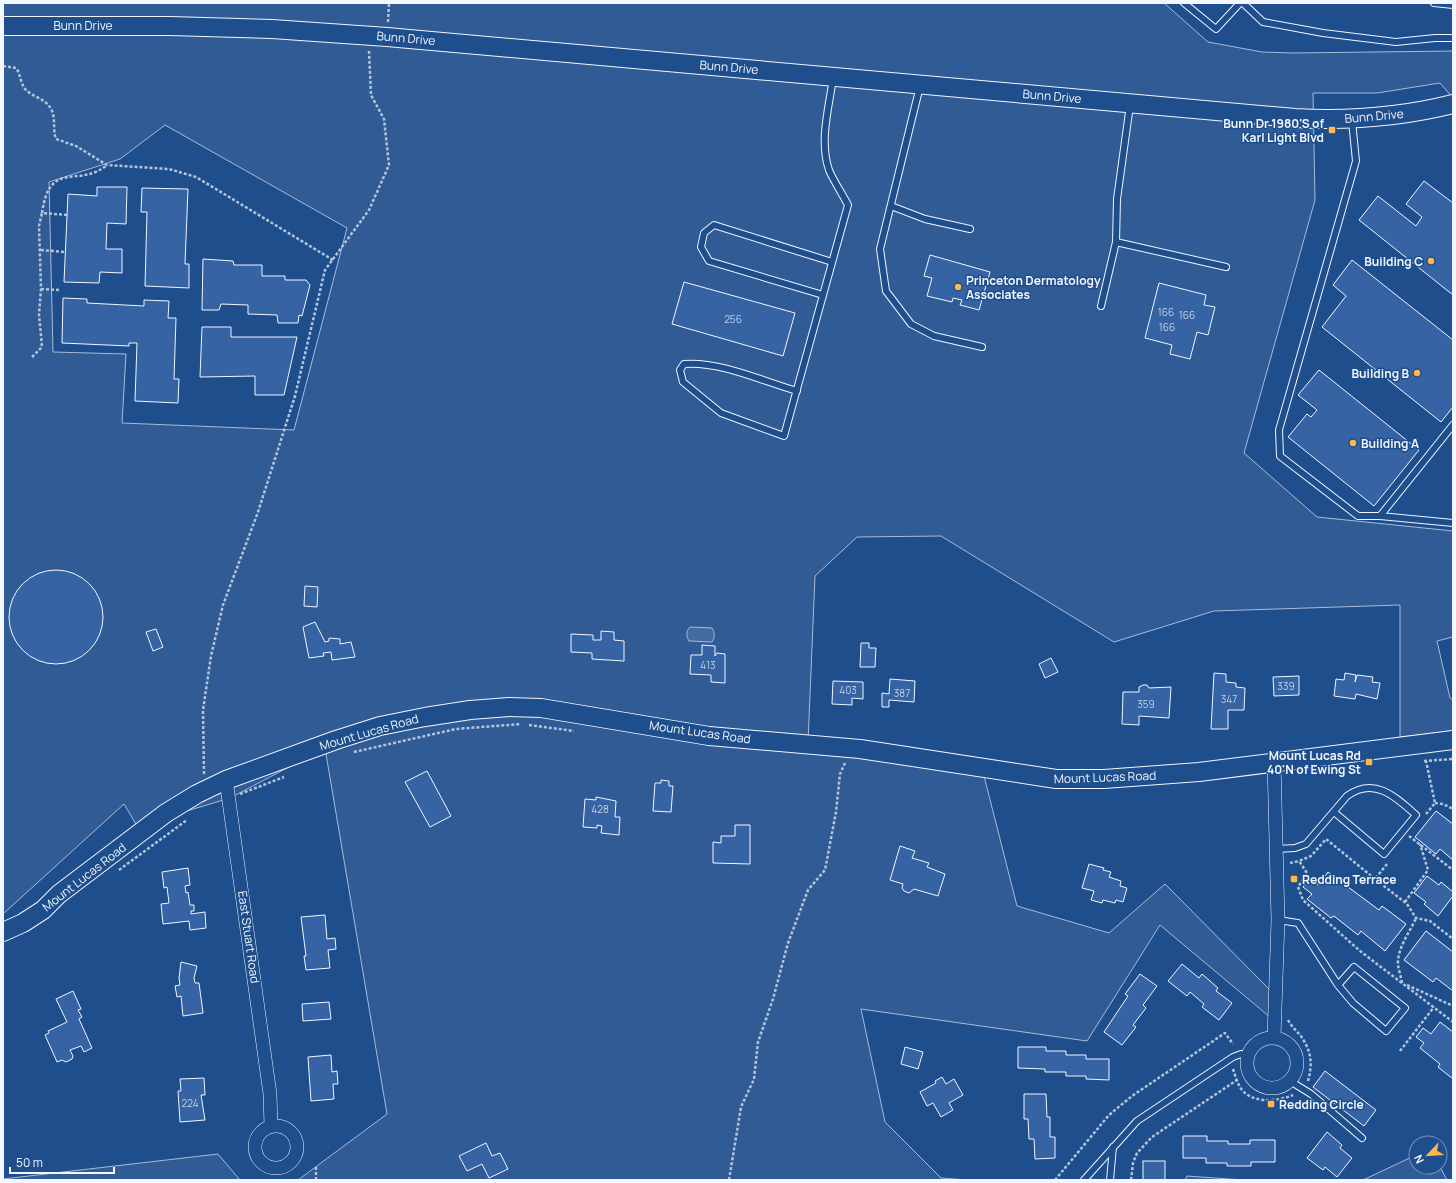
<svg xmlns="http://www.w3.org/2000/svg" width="1456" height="1183" viewBox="0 0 1456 1183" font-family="Manrope,sans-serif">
<rect width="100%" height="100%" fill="#1f4e8c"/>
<g fill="#305b95" stroke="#a8bbd7" fill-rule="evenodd">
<path d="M3 3H1164L1208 42 1262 52 1294 53 1453 51V98L1440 83 1377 93H1313L1315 200 1244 453 1317 517 1453 531V637L1437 641 1450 698 1453 700V731L1400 737V605L1214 611 1114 642 941 536 857 537 815 576 808 742 982 768 1017 906 1109 933 1165 884 1271 991V1018L1160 925 1087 1041 861 1009 885 1122 941 1178 968 1180H298L387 1114 325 748 230 798 137 826 124 804 3 914ZM165 125 347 228 294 430 122 423 126 354 53 352 49 182 120 159Z"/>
<path d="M218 1154 240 1180H3V1179Z"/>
<path d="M1416 1155V1167H1440L1447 1180H1363Z"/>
<path d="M1187 1176 1243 1180H1185Z"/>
</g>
<path fill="#446ba0" stroke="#a8bbd7" d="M690 627 712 628C715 633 715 637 712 642L689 641C686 636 686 631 690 627Z"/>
<g fill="#3563a3" stroke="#f2f6ff">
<path d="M1424 181 1453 203V295L1359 220 1378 196 1416 226 1422 217 1406 204Z"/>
<path d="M97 187H127L126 224 107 223 106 249H122V273L100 272 99 283 64 282 68 194 97 196Z"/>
<path d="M142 188 188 189 185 264H189V288L145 286 147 212H141Z"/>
<path d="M930 255 990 272 979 310 960 305 962 300 953 298 952 302 927 296 932 278 924 276Z"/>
<path d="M203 259 233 261 234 265H262V276H285V280H306L310 285 302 316 299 315 298 323H278L277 315 248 314V305L221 304 219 310H202Z"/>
<path d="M1352 260 1453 340V407L1441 422 1322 327 1346 296 1333 285Z"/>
<path d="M684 282 795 313 783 356 672 324Z"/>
<path d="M1159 283 1206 295 1204 305 1215 307 1208 335 1197 332 1190 359 1170 354 1172 345 1145 338Z"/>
<path d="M63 298 87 299V303L144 306V300L169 301 168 318H176L174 379H179L178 403 135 401 137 343H129V346L62 343Z"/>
<path d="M202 327H231V337H297L284 395H255V376L200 377Z"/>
<path d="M1319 370 1419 450 1374 506 1288 437 1307 414 1311 417 1317 410 1298 395Z"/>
<circle cx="56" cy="617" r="47"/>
<path d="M305 586 318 587 317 607 304 606Z"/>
<path d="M315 622 325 642 329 641V638L340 639V644L351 642 355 657 332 660 331 652 323 653 324 656 309 658 303 627Z"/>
<path d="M156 629 163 647 153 651 146 632Z"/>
<path d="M601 631 614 632V640L624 641V661L592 659V653L571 652V634L593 635V640H601Z"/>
<path d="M861 643H869V648H876L875 667H860Z"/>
<path d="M702 645 715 646V656L717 653 725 654V683L711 682V675L690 674 691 655H702Z"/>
<path d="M1051 658 1058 672 1045 678 1039 664Z"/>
<path d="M1214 673 1226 674V682L1236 683V687L1245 688 1244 710H1228V729H1211Z"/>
<path d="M1345 673 1356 675 1355 682 1357 675 1373 677 1372 682 1380 683 1377 699 1356 694 1355 699 1334 696 1336 679 1344 680Z"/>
<path d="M1299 676V695L1274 696 1273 677Z"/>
<path d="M890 679 915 681 914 702 889 700V707H882V693L889 694Z"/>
<path d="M833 681 863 682V699L852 698V705L832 704Z"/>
<path d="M1143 685H1147L1149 688 1171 687 1169 718 1139 716V725L1122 724 1123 692H1139V687Z"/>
<path d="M427 771 451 816 430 827 405 782Z"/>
<path d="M661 780 669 781V786H673L671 812 653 811 655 783H661Z"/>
<path d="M596 797 616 801 615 817H620L619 835 601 833 602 826 597 825V828L583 827 585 799 596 800Z"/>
<path d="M1436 811 1453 824V860L1440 849 1436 854 1415 837Z"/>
<path d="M735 825H750V864L713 863V842L721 843V836H735Z"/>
<path d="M900 846 915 851 912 858 929 863 927 867 945 874 938 896 914 889 909 893 904 891 902 888 903 884 890 880Z"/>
<path d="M1089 864 1104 868 1103 870 1111 872 1109 877 1121 881 1120 886 1127 888 1123 902 1116 900 1115 903 1103 900 1102 903 1091 900 1094 891 1082 888Z"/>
<path d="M188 868 190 885 185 886 186 893 188 892 190 905H194V911H191V914L205 912 206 928 190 930 189 921 163 924 161 904 169 903 167 887 164 888 162 872Z"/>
<path d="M1328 872 1379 910 1382 906 1406 924 1385 951 1361 931 1358 935 1334 916 1331 918 1307 899 1312 894 1303 887 1310 878 1318 885Z"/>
<path d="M1427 876 1439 885 1441 882 1453 892V896L1438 916 1424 904 1426 902 1414 893Z"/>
<path d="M325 915 327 939 335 938 336 949 328 950 330 968 306 970 304 956H306L301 917Z"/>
<path d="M1426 931 1453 952V991L1436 978 1433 982 1404 960Z"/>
<path d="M181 962 197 966 194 978 195 983H199L203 1013 183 1016 181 996 177 997 175 986 180 985 179 978Z"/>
<path d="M1182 964 1199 978 1202 974 1218 988 1216 991 1232 1003 1219 1020 1202 1007 1204 1004 1190 992 1187 996 1168 981Z"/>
<path d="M1140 974 1157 986 1143 1005 1146 1008 1133 1025 1136 1027 1122 1045 1104 1032 1128 996 1125 994Z"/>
<path d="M73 991 81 1009 78 1010 82 1017 79 1019 92 1048 84 1052 81 1046 70 1050 73 1056 72 1059 66 1062 62 1060 57 1062 45 1035 49 1033 48 1031 67 1022 56 999Z"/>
<path d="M329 1002 331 1019 303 1021 302 1004Z"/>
<path d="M1440 1022 1453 1032V1079L1438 1067 1440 1064 1420 1048 1424 1043 1416 1037 1423 1028 1431 1034Z"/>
<path d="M905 1047 923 1052 918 1069 901 1064Z"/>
<path d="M1018 1047H1046V1051H1066V1055H1086V1059H1109V1080L1086 1079V1076H1066V1072H1045V1069L1018 1068Z"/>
<path d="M331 1055 332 1072 337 1071 338 1084H333L334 1099 311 1101 308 1057Z"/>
<path d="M1325 1071 1376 1110 1364 1126 1313 1087Z"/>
<path d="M942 1077 946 1084 954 1079 963 1095 949 1103 953 1110 941 1117 933 1103 927 1106 920 1092 936 1083 935 1081Z"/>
<path d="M204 1078 205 1095H201L205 1120 180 1122 178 1091H181L180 1079Z"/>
<path d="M1024 1094H1046L1047 1117H1050V1137H1055V1158L1035 1159 1034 1139H1029L1028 1119H1024Z"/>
<path d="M1327 1132 1342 1145 1340 1148 1352 1158 1337 1177 1325 1167 1323 1170 1307 1158Z"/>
<path d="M1183 1136H1207V1141H1228V1144H1250V1140H1275V1162H1251V1166H1227V1163H1206V1158H1183Z"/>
<path d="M486 1143 492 1156 500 1153 508 1169 489 1178 482 1164 467 1171 459 1156Z"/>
<rect x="1143" y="1161" width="22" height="19"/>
</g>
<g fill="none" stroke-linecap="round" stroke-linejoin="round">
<defs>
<g id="lane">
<path d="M1184 3 1216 29 1240 3"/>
<path d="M1243 3 1263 22 1323 33 1396 42 1435 38H1453"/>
<path d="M1434 3 1453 5"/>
<path d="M920 86 880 249 886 291 911 324 934 336 982 347"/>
<path d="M1352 121 1356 161 1279 430 1280 456 1358 516H1380L1453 523"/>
<path d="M891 206 925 219 970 229"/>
<path d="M1116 242 1226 267"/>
<path d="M823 295 709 261 701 247 704 233 714 225 832 262"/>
<path d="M1101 306 1116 242 1117 199 1130 105"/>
<path d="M797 391C762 381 720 361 684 364L680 370 683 382 721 413 784 436C805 359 827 282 848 205 843 195 833 180 829 170 819 141 829 107 833 78"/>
<path d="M1380 516 1453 425"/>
<path d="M1276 849 1295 848 1306 844 1347 796C1374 776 1396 797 1416 815L1384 854 1334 812"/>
<path d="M1278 920 1298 923 1338 985 1353 1003 1386 1031 1405 1008 1354 967 1338 985"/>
<path d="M1290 1081 1311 1094 1362 1138"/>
<path d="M1084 1180 1137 1121 1233 1057 1241 1054 1248 1055"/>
<path d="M1110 1180 1113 1147"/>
</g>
<g id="street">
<path d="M226 780 270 1094 271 1126"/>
<path d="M1274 1037 1278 920 1274 762"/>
<circle cx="1272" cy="1063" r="25"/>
<circle cx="276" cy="1147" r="21"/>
</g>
<g id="secondary">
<path d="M3 26H170L272 29 387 37 1295 118C1349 121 1401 117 1453 104"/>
<path d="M3 932 23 923 43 910 59 894 166 813 197 794 226 780 336 740 380 726 425 717 470 710 509 707 541 708 709 736 860 749 1056 779H1104L1199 772 1453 740"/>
</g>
</defs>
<use href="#lane" stroke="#f2f6ff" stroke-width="8"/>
<use href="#street" stroke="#f2f6ff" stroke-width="14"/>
<use href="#secondary" stroke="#f2f6ff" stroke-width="20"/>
<g stroke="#b3c4dc" stroke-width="2.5" stroke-dasharray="3 2" stroke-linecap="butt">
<path d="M388 22 389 3"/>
<path d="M3 66 16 68C21 74 20 84 26 90 32 96 44 99 49 106 57 115 52 129 56 139L76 146 107 165 169 169 196 177 333 260"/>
<path d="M67 215 42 213C50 158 78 189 107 165"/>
<path d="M41 250 65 252"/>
<path d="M41 289 59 290"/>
<path d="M32 357 42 347 39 314 41 289 39 226 42 213"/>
<path d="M529 725 574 731"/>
<path d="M354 752 456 729 521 724"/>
<path d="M1424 761 1453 759"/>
<path d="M204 774 203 710 211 656 223 605 258 512 295 396 325 270 369 210 389 165 384 119 371 95 369 51"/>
<path d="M240 794 284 777"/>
<path d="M1435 803 1443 804 1453 809"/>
<path d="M1426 814 1435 803 1426 761"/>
<path d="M1409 836 1453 870"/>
<path d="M1290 863 1299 861"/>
<path d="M1387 864 1375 879 1407 904 1416 918 1430 921 1453 939"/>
<path d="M119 870 187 820"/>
<path d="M1375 879 1326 839 1311 856 1299 861 1307 873 1298 887 1303 900 1360 951 1453 1022"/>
<path d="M1405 902 1428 870 1420 844"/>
<path d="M1402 983C1401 977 1399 971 1398 965 1397 948 1410 932 1416 918"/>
<path d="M1407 985 1453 1006"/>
<path d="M1288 1020C1292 1028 1300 1033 1304 1041 1312 1054 1312 1067 1308 1081"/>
<path d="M1400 1051 1434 1007"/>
<path d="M1233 1069C1235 1075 1237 1082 1240 1087 1250 1104 1277 1102 1293 1095"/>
<path d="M316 1167V1180"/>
<path d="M729 1180 741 1107 754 1079 758 1042 773 999 788 943 808 890 825 870 836 812 840 774 845 763"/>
<path d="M1055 1180 1109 1115 1132 1096 1225 1033 1233 1044"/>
<path d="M1131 1180 1133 1163 1137 1153 1152 1137 1237 1080"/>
</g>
<use href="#lane" stroke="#1f4e8c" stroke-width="6"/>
<use href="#street" stroke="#1f4e8c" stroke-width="13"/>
<use href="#secondary" stroke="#1f4e8c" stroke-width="18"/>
</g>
<g fill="#ffb74d" stroke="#1f4e8c" stroke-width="1.5">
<rect x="1328" y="126" width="8" height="8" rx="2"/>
<circle cx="1431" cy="261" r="4"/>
<circle cx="958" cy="287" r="4"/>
<circle cx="1417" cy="373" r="4"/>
<circle cx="1353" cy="443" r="4"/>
<rect x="1365" y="758" width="8" height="8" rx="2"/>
<rect x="1290" y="875" width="8" height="8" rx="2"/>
<rect x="1267" y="1100" width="8" height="8" rx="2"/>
</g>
<g text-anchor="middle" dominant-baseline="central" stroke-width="3" stroke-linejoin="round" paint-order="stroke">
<g font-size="10" fill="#c3d1e8">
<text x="1166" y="312">166</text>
<text x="1187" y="315">166</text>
<text x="733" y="319">256</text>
<text x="1167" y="327">166</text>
<text x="708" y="665">413</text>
<text x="1286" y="686">339</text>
<text x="848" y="690">403</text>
<text x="902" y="693">387</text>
<text x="1229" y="699">347</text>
<text x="1146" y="704">359</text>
<text x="600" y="809">428</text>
<text x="190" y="1103">224</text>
</g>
<g font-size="12" fill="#f2f6ff" stroke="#1f4e8c">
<text x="83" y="25">Bunn Drive</text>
<text transform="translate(406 38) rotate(5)">Bunn Drive</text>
<text transform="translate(729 67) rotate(5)">Bunn Drive</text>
<text transform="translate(1052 96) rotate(5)">Bunn Drive</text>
<text transform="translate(1374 116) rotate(-5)">Bunn Drive</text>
<text transform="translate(369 732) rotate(-16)">Mount Lucas Road</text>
<text transform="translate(700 732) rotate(8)">Mount Lucas Road</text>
<text transform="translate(1105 777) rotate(-2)">Mount Lucas Road</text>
<text transform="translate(84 877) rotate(-38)">Mount Lucas Road</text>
<text transform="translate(249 937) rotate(82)">East Stuart Road</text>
</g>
<g font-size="12" font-weight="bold" fill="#f2f6ff" stroke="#1f4e8c" text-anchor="end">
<text x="1324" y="123">Bunn Dr 1980'S of<tspan x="1324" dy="14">Karl Light Blvd</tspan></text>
<text x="1423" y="261">Building C</text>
<text x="966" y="280" text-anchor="start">Princeton Dermatology<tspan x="966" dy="14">Associates</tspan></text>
<text x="1409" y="373">Building B</text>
<text x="1361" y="443" text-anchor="start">Building A</text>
<text x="1361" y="755">Mount Lucas Rd<tspan x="1361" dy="14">40'N of Ewing St</tspan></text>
<text x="1302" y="879" text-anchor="start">Redding Terrace</text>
<text x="1279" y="1104" text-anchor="start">Redding Circle</text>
</g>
</g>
<rect width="1456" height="1183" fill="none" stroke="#f2f6ff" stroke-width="8"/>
<g transform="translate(1428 1155) rotate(245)"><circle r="19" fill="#1f4e8c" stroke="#7391ba"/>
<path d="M0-3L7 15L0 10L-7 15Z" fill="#ffb74d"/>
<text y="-6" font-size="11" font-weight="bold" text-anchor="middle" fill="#f2f6ff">N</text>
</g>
<path d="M10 1167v6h104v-6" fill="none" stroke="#f2f6ff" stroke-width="2"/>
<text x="16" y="1167" font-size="12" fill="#f2f6ff" stroke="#1f4e8c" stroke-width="3" paint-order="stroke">50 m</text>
</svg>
